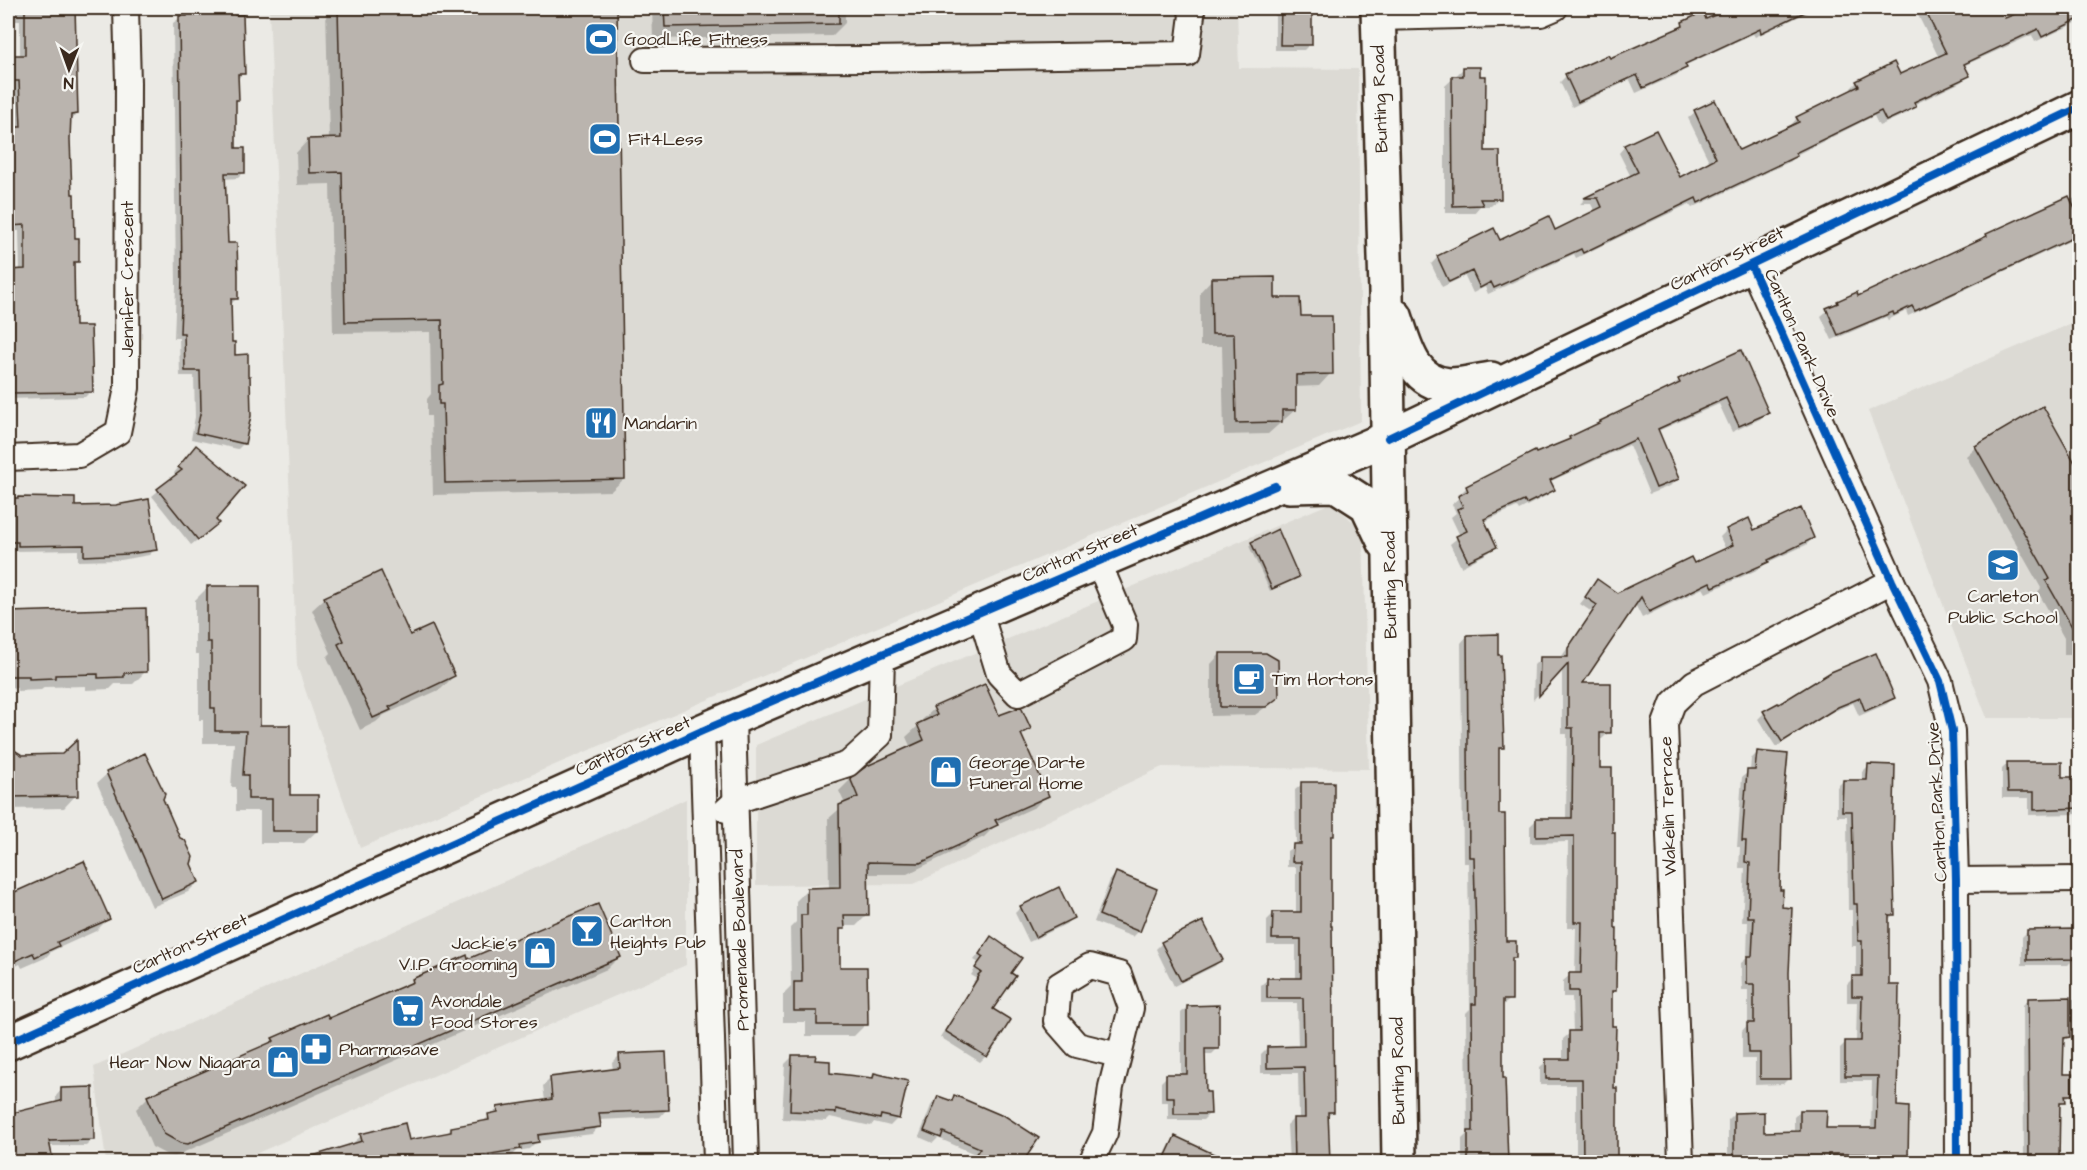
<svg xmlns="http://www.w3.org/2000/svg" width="2087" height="1170" viewBox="0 0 2087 1170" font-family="'Architects Daughter',sans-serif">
<rect width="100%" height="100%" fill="#ebeae5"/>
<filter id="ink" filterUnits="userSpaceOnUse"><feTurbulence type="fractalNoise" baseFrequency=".0167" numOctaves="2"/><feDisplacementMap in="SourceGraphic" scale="12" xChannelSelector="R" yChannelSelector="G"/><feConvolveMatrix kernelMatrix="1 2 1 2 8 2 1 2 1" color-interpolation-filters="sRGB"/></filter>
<g filter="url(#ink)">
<g fill="#dcdad4">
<path d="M269 8H1237L1239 68 1358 69 1361 421 360 848 297 666Z"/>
<path d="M2079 320V718H1987L1868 411Z"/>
<path d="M1331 503 1363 530 1369 769 1162 767 914 884 756 885V745Z"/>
<path d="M686 799V965L237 1162H106L94 1067Z"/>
</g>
<g fill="#0003" fill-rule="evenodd">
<path d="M14 8H74L77 114 71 120 69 139 73 239 77 262 72 267 73 328 91 391 85 397 8 399V271H20L19 231H8V133L15 128 14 87H8V59L10 56H20V21H14Z"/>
<path d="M181 8H234L243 73 237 80 235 150 244 172 238 178 224 179 226 245 237 298 230 305V344L244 443 238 449 191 439 195 417 194 376H180L179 338H174L176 286 173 23 181 17Z"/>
<path d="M326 8H615L624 479 611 491 433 495 431 416H427V399L431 394 430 332 333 333 330 184 297 185 296 153 308 140H329Z"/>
<path d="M652 8H845V23L832 36 653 39Z"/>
<path d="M1275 8H1310V44L1304 50H1275Z"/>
<path d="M1738 8H1817L1755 37 1753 34 1684 66 1685 68 1679 74 1636 93 1630 80 1572 107 1560 82 1566 76 1609 60 1677 30 1683 24 1705 21Z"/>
<path d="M1922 8H1950L1954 17 1974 8H1998L2005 20 2032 8H2080V21L2035 42 2032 35 1963 66 1968 76 1961 82 1913 105 1908 113 1879 126 1874 116 1796 155 1789 162 1692 208 1689 204 1576 258 1574 254 1488 294 1485 287 1473 293 1465 276 1442 287 1431 264 1438 257 1499 242 1555 232 1595 212 1591 204H1580L1585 199 1631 177 1619 153 1625 146 1679 179 1710 163 1688 118 1695 112 1715 102 1738 152 1792 127 1791 125 1797 118 1852 91 1851 88 1857 82 1900 76 1939 58 1917 13Z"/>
<path d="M1464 68 1483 152 1499 198 1491 206H1480L1474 213H1445V86Z"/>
<path d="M2080 196 2078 237 1908 316 1906 311 1888 320 1886 317 1832 340 1821 316 1838 302 1856 294 1857 298 1982 240 1987 235Z"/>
<path d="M1212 279 1274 300 1299 318 1331 373 1319 386 1294 387 1295 410 1268 434 1224 435 1222 346H1200V292Z"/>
<path d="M1679 380 1767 412 1760 419 1732 432 1719 404 1658 431 1677 479 1670 486 1649 494 1629 445 1549 482 1553 489 1546 496 1519 510 1517 507 1483 522 1495 547 1488 553 1461 567 1450 544 1460 536 1451 517 1456 513 1452 504 1461 496 1460 494 1467 487 1566 442 1601 422 1672 387Z"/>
<path d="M2043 408 2080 473V655H2064V638L2038 592 2041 588 1966 456 1976 447Z"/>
<path d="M190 453 214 520 211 529 191 545 152 496 176 476 174 473Z"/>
<path d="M8 500 74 507 116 506 155 549 149 555 121 560 78 561V550L13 551V547H8Z"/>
<path d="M1727 530 1813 538 1806 545 1766 563 1761 568 1706 593 1703 588 1642 618 1635 604 1580 684 1609 732 1602 739H1598V770L1615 991 1610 995 1612 1089H1616V1162H1576V1085H1540V1067L1547 1061H1563V1039L1570 1033H1573L1572 997H1563V981L1570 975H1575L1576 928H1567L1568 842 1530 843V826L1537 819 1566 820 1567 734H1562V669L1533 700 1534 665 1541 658 1562 659V656L1592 612 1580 604 1598 581 1617 595 1693 565 1726 550 1720 537Z"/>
<path d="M1252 543 1298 576 1270 591 1249 546Z"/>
<path d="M208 587 258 727 289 796 317 831 304 843H260V811H236V787H231L234 743H203V720H199V654H195V600Z"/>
<path d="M325 598 409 637 454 676 441 689 384 715 376 722 360 730 327 657 331 653 312 610Z"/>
<path d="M144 610 146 671 133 684H115L110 689 86 690V686L45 687 41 690 17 691V688H8V613Z"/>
<path d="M1467 636 1502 747 1498 751 1497 816 1504 943 1515 957 1510 962 1511 999 1502 1006 1501 1080 1507 1133 1506 1162H1462V1139L1467 1134 1466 1013 1470 1009 1468 863H1463L1461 643Z"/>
<path d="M1220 654 1267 706 1255 715 1211 716V664Z"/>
<path d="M1832 674 1893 698 1887 704 1859 716 1853 703 1830 713 1776 747 1758 719 1764 713 1779 706Z"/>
<path d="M934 709 998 717 1029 729 1021 737 1047 795 1035 807 997 824 984 837 907 874H867L868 914 856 926H843L838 933V969L866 1024 854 1036H806V1022H783V995L791 987 790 928 796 922V901L808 889H829L828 819 845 804 839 791 851 779 911 748 906 737 918 726 924 723 922 720Z"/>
<path d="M1758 752 1781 816 1778 891 1788 973 1789 1078 1783 1084 1755 1085V1059H1742V1031L1748 1024V990H1742L1741 963 1747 958 1748 922H1742L1745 868H1739L1740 847H1737L1742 777 1750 771 1751 759Z"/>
<path d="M8 753H16L76 795 64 808 8 809Z"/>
<path d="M145 755 161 799 198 882 188 892 152 907 97 783 107 774Z"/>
<path d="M2008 763 2060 778H2080V814L2029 815V798H2002V769Z"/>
<path d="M1868 766 1892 846 1894 914 1888 920V986L1895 1108 1906 1156 1900 1162 1870 1161V1159L1825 1160 1822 1162H1728V1120L1734 1114 1763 1133 1794 1132V1117L1800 1111 1825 1129H1871L1872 1081H1840V1048L1846 1042H1856L1857 1002H1847V984L1853 978H1856V946H1852V910H1848L1847 816H1837V787L1843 781H1862V772Z"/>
<path d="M1302 784 1333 836 1329 839 1333 1112 1327 1117 1328 1162H1289L1287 1125 1293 1119H1299L1298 1073H1261V1054L1267 1048H1298L1297 1003H1261V985L1268 979 1296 980V945H1267V920L1273 914H1296V867H1287V851L1296 845 1295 790Z"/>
<path d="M83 862 108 919 96 931 52 951 45 958 22 968 20 964 8 970V896Z"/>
<path d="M1116 874 1139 931 1133 937 1094 922 1110 880Z"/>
<path d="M1021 907 1072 918 1066 924 1029 942 1015 913Z"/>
<path d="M2028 931 2074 959 2068 965H2022V937Z"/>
<path d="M991 938 1009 973 991 1009 1009 1021 986 1056 980 1062 940 1037 975 983 973 982 976 978 971 975 979 963 974 960Z"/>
<path d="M1162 943 1221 960 1215 966 1174 986 1156 949Z"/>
<path d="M619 957 607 969 175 1156 167 1155 152 1147 136 1109 148 1097 267 1046 273 1039 328 1020 407 986 412 980 468 961Z"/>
<path d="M2029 999H2080V1023L2068 1022V1037L2062 1043V1076L2071 1094 2059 1106 2058 1162H2024L2023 1005Z"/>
<path d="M1187 1007 1218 1048 1212 1054H1203L1204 1093 1209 1114 1203 1120H1168V1102H1161V1082L1167 1076H1181V1013Z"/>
<path d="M620 1055 667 1109 660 1117 599 1120V1126L592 1134 537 1141 529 1149 517 1151 512 1156 474 1162H314L321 1155 353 1145V1143L361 1136 408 1142 445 1135 451 1129 481 1123 498 1109 545 1101 543 1086 550 1079 613 1071 612 1063ZM549 1083H552L555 1106H552Z"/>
<path d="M793 1056 814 1061 828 1074 870 1080 875 1075 898 1118 890 1126 874 1122 871 1126 830 1117 826 1121 782 1119 785 1064Z"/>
<path d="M62 1089 92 1140 86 1146H49L52 1159 48 1162H8V1114L56 1104V1096Z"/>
<path d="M938 1097 950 1102 954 1097 1037 1138 1021 1162H972L970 1161 975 1154 938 1138 933 1143 919 1137 932 1103Z"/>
<path d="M1176 1138 1216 1157 1214 1162H1161L1170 1144Z"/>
</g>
<g fill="#bab4ae" stroke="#3b2a1e" stroke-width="1.5">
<path d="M25 8H75L78 114 71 115 70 139 72 194H74L75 238H79V262H74L75 326H91L93 392 8 393V270L25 269V225L9 226 8 133H12V127H21L19 81H10L9 55H25Z"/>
<path d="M187 8H235V15H243L245 74H238L239 100H236V148H245V173H225L228 243H237L238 275V299H231L232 342H235V355L248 354V376H250L251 416 245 444 196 433 201 410 200 371H185L184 333H180L182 279 179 16H187Z"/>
<path d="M338 8H617L625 479 445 483 443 404H439V385L443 384 442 320 345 322 342 172 309 173 308 139 341 138Z"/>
<path d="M664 8H839V24L665 27Z"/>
<path d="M1281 8H1312V45H1280Z"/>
<path d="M1731 8H1813L1761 33 1760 29 1685 64 1687 68 1643 88 1637 75 1578 102 1565 74 1608 55 1610 58 1683 26 1682 22 1703 12 1706 19Z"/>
<path d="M1924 8H1952L1955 15 1970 8H2000L2005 18 2030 8H2079V19L2042 37 2038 29 1964 64 1970 76 1914 102 1916 107 1886 121 1881 111 1795 153 1797 156 1698 203 1696 198 1583 253 1581 249 1494 288 1491 282 1480 288 1472 271 1449 282 1437 256 1494 228 1500 240 1549 216 1555 230 1602 207 1598 198H1584L1638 172 1624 145 1656 130 1680 177 1716 158 1694 110 1715 100 1739 150 1799 122 1796 117 1859 86 1856 81 1894 62 1900 74 1946 53Z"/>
<path d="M1463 67H1480V76H1486L1485 151H1500L1501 199H1480L1483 205 1453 206 1452 76H1463Z"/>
<path d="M2069 196 2079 218V235L1915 311 1912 306 1894 315 1893 312 1838 335 1826 308 1838 303 1837 301 1857 292 1858 296 1987 236 1986 234Z"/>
<path d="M1275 277V298H1300L1301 316H1332L1333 374 1296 375V410H1282V422L1236 423 1234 334H1212L1211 278Z"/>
<path d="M1741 350 1769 413 1739 426 1726 398 1658 429 1679 479 1656 488 1636 439 1550 480 1555 490 1526 504 1524 501 1484 519 1497 547 1468 561 1456 536 1467 531 1457 509 1463 507 1458 496 1468 491 1466 486 1535 451 1536 453 1570 439 1569 437 1601 422 1600 421 1680 383 1678 379Z"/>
<path d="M2043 406 2079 470V639L2046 581 2050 579 1975 446Z"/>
<path d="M196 445 245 486 216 520 219 523 198 540 157 489 182 470 178 467Z"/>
<path d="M18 497 75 498V506L116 505 149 499 157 550 128 554 84 556V545L18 546V542H8V498H18Z"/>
<path d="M1801 508 1814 538 1768 560 1769 562 1713 587 1710 582 1649 612 1641 597 1583 683H1611V733H1600V768H1612V832H1615V928H1617L1616 991H1612V1026H1616L1614 1088H1617V1162H1583L1582 1079H1546V1059H1569V1031H1579L1578 991H1569V973H1581L1582 922H1574V836L1536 837V818H1572L1573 728H1568V664L1539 696 1540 657H1568V648L1597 605 1585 597 1597 579 1617 593 1691 557 1694 563 1733 545 1726 529 1749 518 1754 530Z"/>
<path d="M1278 529 1299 577 1272 589 1251 542Z"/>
<path d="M381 571 410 635 432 625 455 676 389 707 391 710 373 718 338 644 344 641 324 597Z"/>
<path d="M207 586H260V725H290V795H318V831H272V799H248V775H243L246 731H215V708H211V642H207Z"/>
<path d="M146 608 147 672 124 673V677L98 678V674L55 675V678L29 679V676H8V612Z"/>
<path d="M1498 634V655H1501L1504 748H1499V814H1505L1506 941H1516V958H1512V1000H1503V1078H1505L1508 1162H1468V1131H1473L1472 1004H1476V936L1474 857H1469L1467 635Z"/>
<path d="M1220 653H1266L1278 660 1279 697 1266 707H1220Z"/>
<path d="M1876 653 1895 698 1865 711 1860 698 1838 707 1782 742 1763 711 1778 703 1779 704 1831 672Z"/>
<path d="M985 684 999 715 1021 707 1031 729 1021 734 1049 796 995 820 998 825 976 835 977 837 920 863 868 862 869 915H844L845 929H840V967H867L868 1025H817V1011H794V982H802L801 915H807V888L840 887 839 805 858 797 850 778 867 766 924 740 917 724 937 715 933 707Z"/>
<path d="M77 740 78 796 8 797V746L22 755 62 754Z"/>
<path d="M1757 751 1788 754 1782 816 1780 890H1783L1782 907 1792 908 1789 973 1791 1079H1760V1053H1748L1747 1023H1754V984H1747V956H1752L1754 917H1748L1750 863 1745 862 1746 841H1742L1747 770H1755Z"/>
<path d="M145 753 165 794 163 799 180 838 185 840 193 857 191 864 199 882 162 899 106 772Z"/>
<path d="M2007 762H2062V777H2079V808L2034 810V792H2008Z"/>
<path d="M1868 764 1895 765 1893 846 1895 915H1889V985H1899L1897 1106 1909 1107 1908 1157 1875 1156V1154H1828V1159L1800 1160V1157L1734 1158V1113L1764 1112V1132L1800 1131V1110H1827L1826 1128H1876L1878 1076H1845V1041H1861L1862 996H1852V976H1862V941H1858L1857 904H1854L1852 811H1842L1843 780H1867Z"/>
<path d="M1301 782H1334V836H1331V926H1332L1334 1112H1328L1330 1162H1294L1293 1118H1305L1304 1067 1267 1068V1047L1304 1046 1303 998H1267V978H1301V939H1272L1273 912H1301V862H1292L1293 844H1301Z"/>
<path d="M84 861 110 919 57 942 59 946 35 957 33 953 8 964V895Z"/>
<path d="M1116 872 1157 889 1140 932 1099 915Z"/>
<path d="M1059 887 1074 918 1035 937 1020 906Z"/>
<path d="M598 904 621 957 188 1144 180 1143 164 1134 147 1096 274 1041 272 1038 327 1014 329 1018 413 982 412 979 467 955 468 959Z"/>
<path d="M1203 921 1223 960 1181 981 1161 942Z"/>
<path d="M2075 929 2076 959 2027 960V930Z"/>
<path d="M991 936 1022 958 1011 973 1016 976 993 1009 1011 1020 987 1057 945 1031 979 976 978 975 981 972 975 968 983 957 979 954Z"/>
<path d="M2070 997V1037L2064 1038 2063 1074H2072V1095H2065L2066 1102H2060L2059 1162H2029L2028 998Z"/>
<path d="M1219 1005V1049H1205L1206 1092H1210L1211 1114H1174V1097H1166V1074H1187V1006Z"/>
<path d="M666 1052 669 1110 599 1113 601 1127 538 1135 539 1142 520 1145 521 1149 478 1156 479 1160 464 1162H307L306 1158 362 1141 360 1134 405 1123 409 1140 451 1132V1127L489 1120 488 1114 498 1112 497 1107 552 1099 550 1077 620 1068 619 1054Z"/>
<path d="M792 1055H816L815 1060 830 1061V1073L873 1078 874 1073 908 1081 899 1119 881 1115 880 1119 836 1109V1113L790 1111Z"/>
<path d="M93 1087 94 1140 49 1141 53 1160 41 1162H8V1114L61 1101V1088Z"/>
<path d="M954 1095 1001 1115 1002 1114 1039 1138 1023 1162H987L975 1155 980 1148 943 1132 941 1138 924 1131 938 1096 952 1101Z"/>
<path d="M1175 1136 1231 1162H1163Z"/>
</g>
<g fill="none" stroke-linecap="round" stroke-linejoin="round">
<defs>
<g id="street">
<path d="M1378 18 1541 14 1555 8"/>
<path d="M645 60 870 59 1187 54 1192 15 1190 8"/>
<path d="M1751 265 1892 581 1940 681 1952 731 1956 880 1957 1162"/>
<path d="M8 458 79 455 118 432 127 388 128 83 126 8"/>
<path d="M980 612 999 674 1018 694 1124 639 1125 625 1098 561"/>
<path d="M733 718 746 1162"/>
<path d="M702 731 716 1162"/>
<path d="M726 810 736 801 848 764 880 735 882 655"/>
<path d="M1956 880 2080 879"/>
<path d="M1091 1162 1105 1133 1111 1087 1131 1008 1119 974 1090 966 1059 985 1056 1021 1077 1045 1118 1055"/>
<path d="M1681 1162 1665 724 1673 703 1694 683 1892 581"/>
</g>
<g id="secondary">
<path d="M1378 8 1386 292 1399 1162"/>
<path d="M1395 316C1405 345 1412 383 1449 385 1463 385 1478 381 1491 379"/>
<path d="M1289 486 1336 485 1367 505 1385 543"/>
<path d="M8 1043 702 731 1388 438 2080 107"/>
</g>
</defs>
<use href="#street" stroke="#3b2a1e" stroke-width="28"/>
<use href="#secondary" stroke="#3b2a1e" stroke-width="38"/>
<use href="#street" stroke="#f6f6f2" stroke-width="24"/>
<use href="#secondary" stroke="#f6f6f2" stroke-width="33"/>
<defs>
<g id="cycleway">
<path d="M1751 265 1892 581 1940 681 1952 731 1956 880 1957 1162"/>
<path d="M1388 438 2080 107"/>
<path d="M8 1043 702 731 1275 486"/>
</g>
</defs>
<use href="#cycleway" stroke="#f6f6f2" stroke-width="11"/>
<use href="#cycleway" stroke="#0057b8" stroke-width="8"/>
</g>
</g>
<defs>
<symbol id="stadium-square" viewBox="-11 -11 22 22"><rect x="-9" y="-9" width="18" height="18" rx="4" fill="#1f6fb2" stroke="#f6f6f2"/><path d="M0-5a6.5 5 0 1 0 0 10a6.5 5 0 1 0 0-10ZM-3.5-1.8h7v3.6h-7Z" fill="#fff"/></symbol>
<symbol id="restaurant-square" viewBox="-11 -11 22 22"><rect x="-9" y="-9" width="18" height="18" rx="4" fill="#1f6fb2" stroke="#f6f6f2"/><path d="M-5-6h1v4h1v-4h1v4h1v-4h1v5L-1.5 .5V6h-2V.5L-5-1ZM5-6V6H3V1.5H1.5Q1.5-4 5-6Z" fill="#fff"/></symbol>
<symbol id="school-square" viewBox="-11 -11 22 22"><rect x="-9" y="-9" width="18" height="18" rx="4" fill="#1f6fb2" stroke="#f6f6f2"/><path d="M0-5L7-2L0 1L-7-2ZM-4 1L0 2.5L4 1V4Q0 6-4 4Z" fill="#fff"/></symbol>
<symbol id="cafe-square" viewBox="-11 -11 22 22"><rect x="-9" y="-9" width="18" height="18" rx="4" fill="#1f6fb2" stroke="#f6f6f2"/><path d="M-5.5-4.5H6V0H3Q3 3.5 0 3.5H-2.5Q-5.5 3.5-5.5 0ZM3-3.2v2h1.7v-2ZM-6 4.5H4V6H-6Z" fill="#fff"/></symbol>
<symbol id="shop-square" viewBox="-11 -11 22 22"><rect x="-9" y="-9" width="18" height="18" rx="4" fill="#1f6fb2" stroke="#f6f6f2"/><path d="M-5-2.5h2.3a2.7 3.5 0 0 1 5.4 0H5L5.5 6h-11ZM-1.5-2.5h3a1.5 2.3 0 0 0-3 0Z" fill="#fff"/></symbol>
<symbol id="bar-square" viewBox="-11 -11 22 22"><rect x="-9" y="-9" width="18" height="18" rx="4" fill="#1f6fb2" stroke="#f6f6f2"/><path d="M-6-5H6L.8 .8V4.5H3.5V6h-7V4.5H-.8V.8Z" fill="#fff"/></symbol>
<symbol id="supermarket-square" viewBox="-11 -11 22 22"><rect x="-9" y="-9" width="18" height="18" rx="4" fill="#1f6fb2" stroke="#f6f6f2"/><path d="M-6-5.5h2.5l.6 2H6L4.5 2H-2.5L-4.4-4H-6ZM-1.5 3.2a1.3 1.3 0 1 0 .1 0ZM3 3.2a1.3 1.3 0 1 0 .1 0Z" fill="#fff"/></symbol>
<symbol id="pharmacy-square" viewBox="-11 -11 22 22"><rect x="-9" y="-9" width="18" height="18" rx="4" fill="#1f6fb2" stroke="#f6f6f2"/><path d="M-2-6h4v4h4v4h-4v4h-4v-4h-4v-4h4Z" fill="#fff"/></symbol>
</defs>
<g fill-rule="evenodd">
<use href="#stadium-square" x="582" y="20" width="38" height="38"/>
<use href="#stadium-square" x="586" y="120" width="38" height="38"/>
<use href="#restaurant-square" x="582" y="404" width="38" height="38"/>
<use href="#school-square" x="1984" y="546" width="38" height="38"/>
<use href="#cafe-square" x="1230" y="660" width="38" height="38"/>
<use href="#shop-square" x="927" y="753" width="38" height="38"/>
<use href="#bar-square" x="568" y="912" width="38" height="38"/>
<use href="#shop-square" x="521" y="934" width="38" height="38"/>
<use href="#supermarket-square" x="389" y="992" width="38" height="38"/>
<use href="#pharmacy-square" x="297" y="1030" width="38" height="38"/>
<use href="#shop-square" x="264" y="1043" width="38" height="38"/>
</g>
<g text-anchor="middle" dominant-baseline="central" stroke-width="4.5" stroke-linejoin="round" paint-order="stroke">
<g font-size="18" fill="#3b2a1e" stroke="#f6f6f2" text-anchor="start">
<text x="624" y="39">GoodLife Fitness</text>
<text x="628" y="139">Fit4Less</text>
<text x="624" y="423">Mandarin</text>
<text x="2003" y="596" text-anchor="middle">Carleton<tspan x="2003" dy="21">Public School</tspan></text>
<text x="1272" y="679">Tim Hortons</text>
<text x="969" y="762">George Darte<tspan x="969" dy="21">Funeral Home</tspan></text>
<text x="610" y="921">Carlton<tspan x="610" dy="21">Heights Pub</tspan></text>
<text x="517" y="943" text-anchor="end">Jackie's<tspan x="517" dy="21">V.I.P. Grooming</tspan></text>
<text x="431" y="1001">Avondale<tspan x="431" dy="21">Food Stores</tspan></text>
<text x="339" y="1049">Pharmasave</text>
<text x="260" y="1062" text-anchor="end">Hear Now Niagara</text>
</g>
<g font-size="18" fill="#3b2a1e" stroke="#f6f6f2">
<text transform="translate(1380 99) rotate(-92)">Bunting Road</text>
<text transform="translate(1727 259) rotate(-26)">Carlton Street</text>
<text transform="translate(127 279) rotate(-90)">Jennifer Crescent</text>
<text transform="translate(1802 343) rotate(66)">Carlton Park Drive</text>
<text transform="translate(1080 553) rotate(-23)">Carlton Street</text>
<text transform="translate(1390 585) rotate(-91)">Bunting Road</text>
<text transform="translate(633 746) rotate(-24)">Carlton Street</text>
<text transform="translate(1937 802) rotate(-93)">Carlton Park Drive</text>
<text transform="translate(1668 806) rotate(-92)">Wakelin Terrace</text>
<text transform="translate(740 940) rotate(-92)">Promenade Boulevard</text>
<text transform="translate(190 944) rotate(-24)">Carlton Street</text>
<text transform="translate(1398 1071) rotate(-91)">Bunting Road</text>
</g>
</g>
<rect width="2087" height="1170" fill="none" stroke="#f6f6f2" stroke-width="30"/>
<rect x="15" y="15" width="2057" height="1140" fill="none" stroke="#3b2a1e" stroke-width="2" filter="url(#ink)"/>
<g transform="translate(69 69) rotate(181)" stroke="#f6f6f2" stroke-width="4.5" paint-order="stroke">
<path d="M0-4.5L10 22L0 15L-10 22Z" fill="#3b2a1e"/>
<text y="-9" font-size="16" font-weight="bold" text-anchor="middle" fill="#3b2a1e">N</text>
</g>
</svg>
